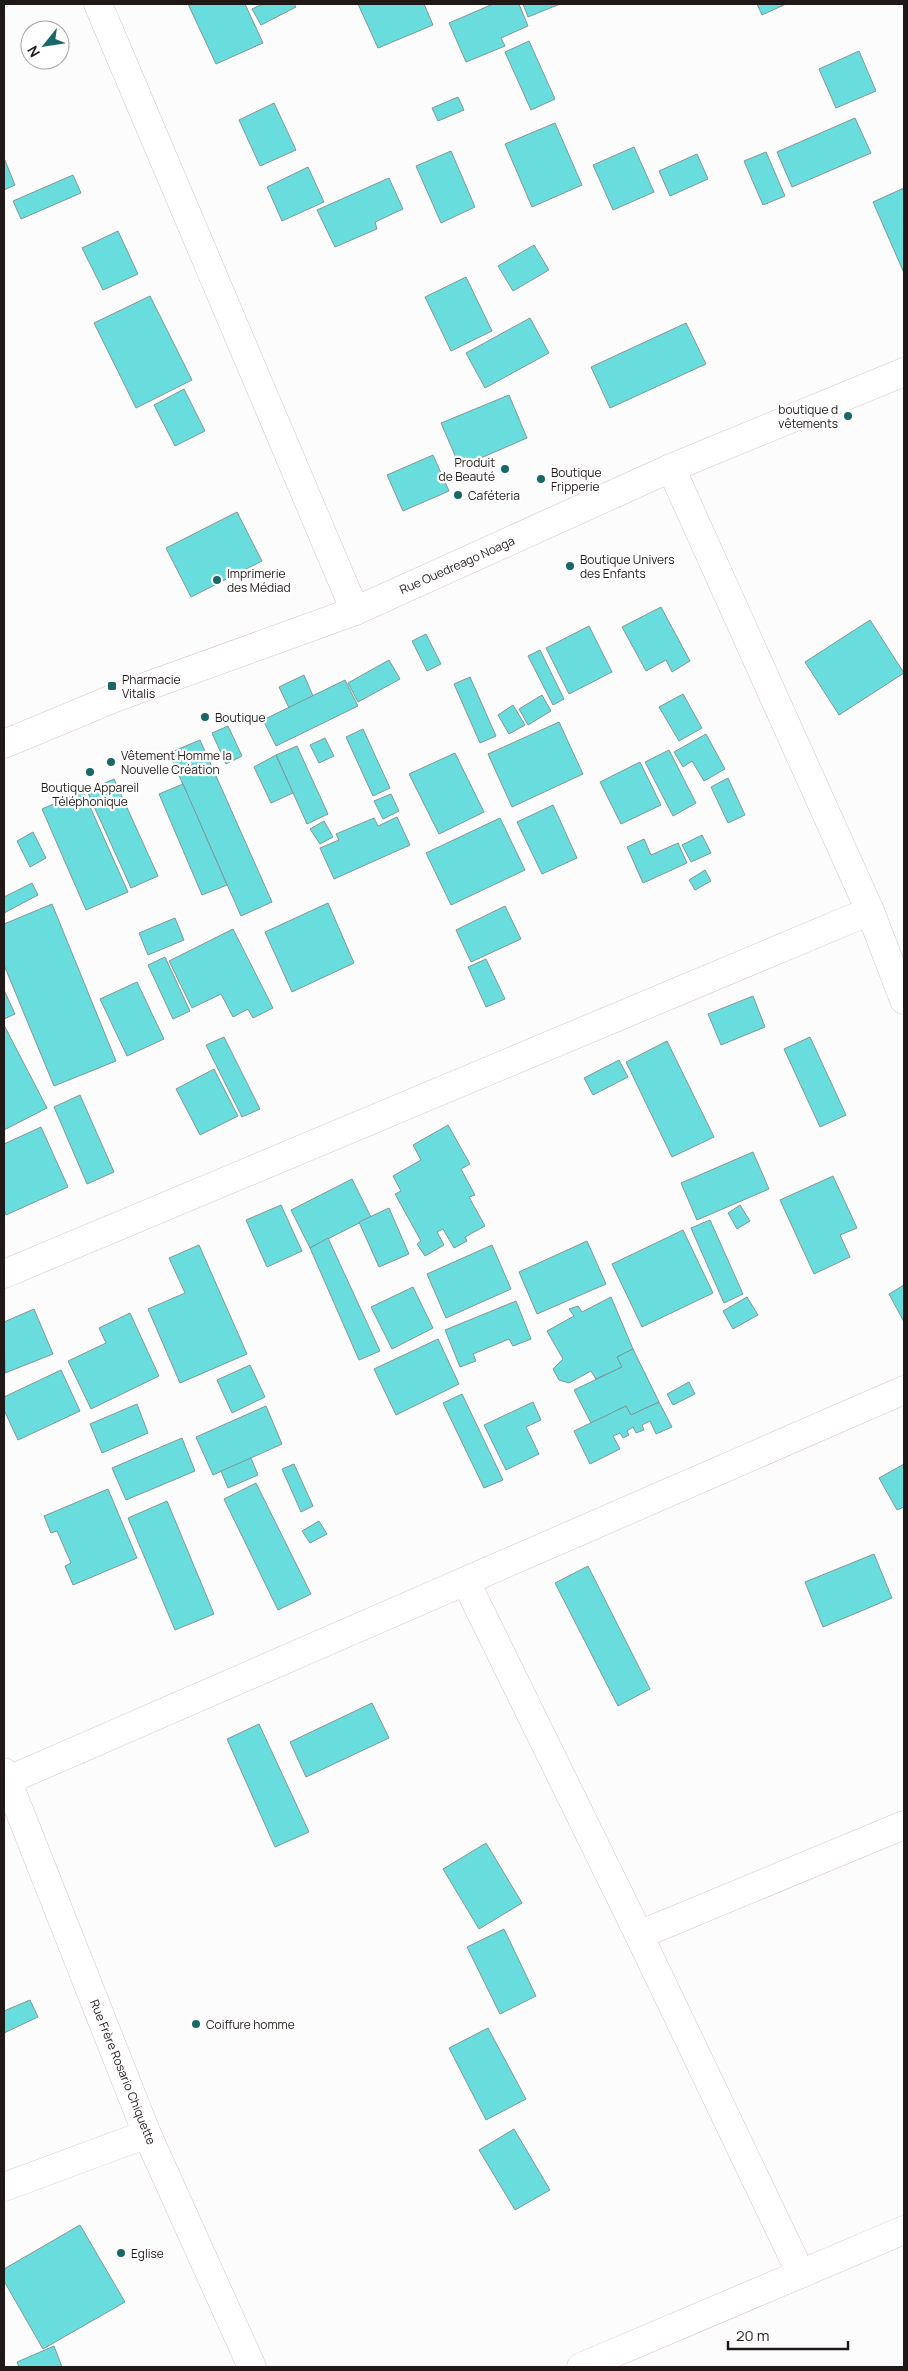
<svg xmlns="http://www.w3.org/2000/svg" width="908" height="2371" viewBox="0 0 908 2371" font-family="Manrope,sans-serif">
<rect width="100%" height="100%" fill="#fcfcfc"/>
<g fill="#69dddd" stroke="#809797">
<path d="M188 4H245L263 43 216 64Z"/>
<path d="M263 4H294L296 7 261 25 252 9Z"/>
<path d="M358 4H424L433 25 378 48Z"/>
<path d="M493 4H519L528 26 501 38 505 46 466 62 449 23Z"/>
<path d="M523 4H560L528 17Z"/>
<path d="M757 4H786L762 15Z"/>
<path d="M529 41 555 99 531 110 505 52Z"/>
<path d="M859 51 876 91 836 108 819 69Z"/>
<path d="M458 97 464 110 438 121 432 108Z"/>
<path d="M274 103 296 150 260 166 239 120Z"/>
<path d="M855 118 871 153 792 187 777 152Z"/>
<path d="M555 123 582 185 532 207 505 144Z"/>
<path d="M634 147 654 192 613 210 593 165Z"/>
<path d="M451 151 475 207 441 223 416 166Z"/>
<path d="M766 152 785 196 763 205 744 161Z"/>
<path d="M697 154 708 179 670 196 659 171Z"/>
<path d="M4 158 15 185 4 190Z"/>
<path d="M308 167 324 202 282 221 267 187Z"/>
<path d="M73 175 81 193 21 219 13 201Z"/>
<path d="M389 178 403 209 375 222 377 229 335 247 317 210Z"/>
<path d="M904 188V273L873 202Z"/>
<path d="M118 231 138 274 103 290 82 248Z"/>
<path d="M534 245 549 270 513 291 498 266Z"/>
<path d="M466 277 492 331 451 351 425 297Z"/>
<path d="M150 296 192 380 136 408 94 323Z"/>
<path d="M530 318 549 353 485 388 466 353Z"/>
<path d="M686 323 706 364 610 408 591 367Z"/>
<path d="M184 389 205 431 175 446 154 405Z"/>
<path d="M509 395 527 438 460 467 441 423Z"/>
<path d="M433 455 449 491 403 511 387 475Z"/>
<path d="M237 512 262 561 191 597 166 548Z"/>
<path d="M661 607 690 661 672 672 666 660 646 671 622 627Z"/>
<path d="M870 620 904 673 839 715 805 662Z"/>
<path d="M589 626 612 672 569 694 546 648Z"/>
<path d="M426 634 441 664 427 671 412 641Z"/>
<path d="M540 650 564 699 553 705 528 656Z"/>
<path d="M389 660 400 679 358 702 348 683Z"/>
<path d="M304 675 313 696 289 708 279 687Z"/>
<path d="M470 677 496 736 480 743 454 684Z"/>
<path d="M345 680 358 706 276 746 263 720Z"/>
<path d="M683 694 702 728 679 741 659 707Z"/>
<path d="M542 695 551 711 528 725 519 709Z"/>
<path d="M513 705 525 725 509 734 498 715Z"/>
<path d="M559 722 583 774 512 807 488 754Z"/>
<path d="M228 726 242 756 226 764 212 733Z"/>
<path d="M363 729 390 788 373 796 346 737Z"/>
<path d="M706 734 725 769 704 781 692 761 683 767 674 752Z"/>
<path d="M325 738 334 756 319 763 310 745Z"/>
<path d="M200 740 272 902 241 916 169 753Z"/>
<path d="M297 746 328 814 307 824 276 755Z"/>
<path d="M669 750 696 803 673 816 645 762Z"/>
<path d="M455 753 484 812 439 834 409 774Z"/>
<path d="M276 755 293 793 271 803 254 767Z"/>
<path d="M640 762 661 805 621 824 600 782Z"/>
<path d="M728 778 745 815 728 823 711 787Z"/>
<path d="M114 779 158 876 131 888 87 791Z"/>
<path d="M183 784 227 885 202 895 159 794Z"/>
<path d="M83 791 128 892 86 910 42 809Z"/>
<path d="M391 794 399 811 383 819 374 801Z"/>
<path d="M553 805 577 858 542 874 517 822Z"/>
<path d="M397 817 410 845 334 879 320 848 339 840 336 834 374 818 378 826Z"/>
<path d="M500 818 525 870 451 905 426 853Z"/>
<path d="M324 821 333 837 320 844 310 829Z"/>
<path d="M33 832 46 858 30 867 17 841Z"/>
<path d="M702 835 711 853 691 862 682 845Z"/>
<path d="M644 839 651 855 678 843 687 863 643 883 627 847Z"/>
<path d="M705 870 711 881 695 890 689 880Z"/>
<path d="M32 883 38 895 4 913V897Z"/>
<path d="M328 903 354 963 292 992 265 932Z"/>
<path d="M52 904 116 1061 54 1086 4 965V924Z"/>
<path d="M505 906 521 939 471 962 456 930Z"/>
<path d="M175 918 184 940 148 955 139 933Z"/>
<path d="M233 929 273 1008 253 1018 248 1009 233 1017 221 994 192 1008 169 961Z"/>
<path d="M165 957 190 1011 173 1019 148 965Z"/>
<path d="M486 959 505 999 486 1007 468 967Z"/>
<path d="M137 982 164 1039 127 1056 100 999Z"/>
<path d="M4 990 15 1014 4 1019Z"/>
<path d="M753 996 765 1027 721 1045 708 1014Z"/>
<path d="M4 1025 47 1108 4 1130Z"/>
<path d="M224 1037 260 1109 242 1117 206 1045Z"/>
<path d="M810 1037 846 1115 820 1127 784 1049Z"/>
<path d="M667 1041 714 1137 672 1157 626 1062Z"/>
<path d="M619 1060 628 1077 593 1095 584 1078Z"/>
<path d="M214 1069 238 1116 200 1135 176 1089Z"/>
<path d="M80 1095 114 1172 87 1184 54 1107Z"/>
<path d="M448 1125 470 1164 461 1169 475 1195 469 1197 485 1226 465 1237 467 1241 454 1248 443 1229 437 1232 444 1245 425 1256 417 1244 421 1241 395 1194 401 1191 393 1176 421 1160 413 1145Z"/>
<path d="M41 1127 68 1187 6 1215 4 1209V1144Z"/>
<path d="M753 1152 769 1189 697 1220 681 1183Z"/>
<path d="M833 1176 857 1228 840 1235 850 1257 814 1274 780 1200Z"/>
<path d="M352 1179 371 1217 310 1248 291 1210Z"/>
<path d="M281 1205 302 1251 267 1267 246 1220Z"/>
<path d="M740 1205 750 1221 737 1229 728 1213Z"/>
<path d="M389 1208 409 1254 379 1267 359 1222Z"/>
<path d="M710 1220 743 1294 724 1303 691 1228Z"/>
<path d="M683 1230 713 1293 642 1327 612 1264Z"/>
<path d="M328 1238 380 1351 359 1360 310 1248Z"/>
<path d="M587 1241 606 1284 537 1314 519 1272Z"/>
<path d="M199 1245 247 1354 180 1383 148 1309 185 1293 169 1258Z"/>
<path d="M492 1245 511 1289 446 1318 427 1274Z"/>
<path d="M904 1285V1322L889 1294Z"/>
<path d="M413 1287 433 1328 392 1349 371 1307Z"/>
<path d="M611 1297 633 1349 617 1357 622 1367 596 1379 591 1371 569 1383 559 1380 553 1369 563 1359 547 1331 574 1316 569 1309 578 1306 582 1312Z"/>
<path d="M747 1297 758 1315 733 1329 723 1311Z"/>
<path d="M516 1301 531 1339 513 1346 509 1339 473 1354 476 1361 460 1367 445 1330Z"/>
<path d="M34 1309 53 1354 5 1373 4 1322Z"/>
<path d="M130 1313 159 1376 91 1409 68 1361 106 1343 99 1328Z"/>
<path d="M438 1339 459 1384 396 1415 374 1369Z"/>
<path d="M633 1349 659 1402 631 1415 626 1406 591 1423 574 1390 622 1367 617 1357Z"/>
<path d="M250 1365 265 1397 232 1413 217 1380Z"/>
<path d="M61 1370 80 1411 18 1440 4 1410V1397Z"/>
<path d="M689 1382 695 1394 673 1405 667 1394Z"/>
<path d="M462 1394 503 1480 484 1488 443 1403Z"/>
<path d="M533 1402 541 1420 526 1427 539 1454 506 1470 484 1425Z"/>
<path d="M659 1402 672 1427 656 1434 650 1421 642 1425 644 1430 636 1433 633 1427 627 1431 629 1435 623 1438 620 1433 613 1436 620 1449 590 1464 574 1431 626 1406 631 1415Z"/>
<path d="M137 1404 148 1433 102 1453 90 1424Z"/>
<path d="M266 1406 282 1444 213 1475 196 1437Z"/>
<path d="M182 1438 195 1471 126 1500 112 1468Z"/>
<path d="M251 1458 258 1475 228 1488 221 1471Z"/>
<path d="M294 1464 313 1506 301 1512 282 1469Z"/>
<path d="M904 1464V1507L897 1510 879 1478Z"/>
<path d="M256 1483 311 1594 278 1610 224 1499Z"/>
<path d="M108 1489 137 1558 73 1585 65 1566 71 1563 57 1531 51 1533 44 1516Z"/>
<path d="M167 1501 214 1614 175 1630 128 1518Z"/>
<path d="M319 1521 327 1534 310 1543 302 1531Z"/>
<path d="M874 1554 892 1598 823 1627 805 1582Z"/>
<path d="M588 1566 650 1689 618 1706 555 1583Z"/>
<path d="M372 1703 389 1738 306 1777 290 1742Z"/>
<path d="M259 1724 309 1832 275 1847 227 1739Z"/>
<path d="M486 1843 522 1903 479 1929 443 1869Z"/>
<path d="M504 1929 536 1996 500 2014 467 1947Z"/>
<path d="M30 2000 38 2017 4 2033V2011Z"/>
<path d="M488 2028 526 2099 486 2120 449 2048Z"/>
<path d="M514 2129 550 2190 515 2210 479 2150Z"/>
<path d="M80 2225 125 2302 43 2349 4 2281V2269Z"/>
<path d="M54 2346 62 2367H19L17 2362Z"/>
</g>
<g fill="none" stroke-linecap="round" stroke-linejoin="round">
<defs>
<g id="minor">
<path d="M98 4 355 611"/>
<path d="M671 468 870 911 904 1000"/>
<path d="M4 1274 870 911"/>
<path d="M466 1582 639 1935 801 2274"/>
<path d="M4 1772 147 2134 252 2367"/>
<path d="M4 1782 904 1390"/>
<path d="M639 1935 904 1825"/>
<path d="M4 2187 147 2134"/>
<path d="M581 2367 904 2230"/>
</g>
<path id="tertiary" d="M4 744 117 697 355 611 671 468 904 372"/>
</defs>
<use href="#minor" stroke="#dac3c0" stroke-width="29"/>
<use href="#tertiary" stroke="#dac3c0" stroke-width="29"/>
<use href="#minor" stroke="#fff" stroke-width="28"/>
<use href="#tertiary" stroke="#fff" stroke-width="28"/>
</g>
<g fill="#196767" stroke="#fff" stroke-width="2">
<circle cx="848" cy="416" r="5"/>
<circle cx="505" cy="469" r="5"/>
<circle cx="541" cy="479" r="5"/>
<circle cx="458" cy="495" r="5"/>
<circle cx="570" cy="566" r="5"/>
<circle cx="217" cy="580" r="5"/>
<rect x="107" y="681" width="10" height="10" rx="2.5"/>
<circle cx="205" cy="717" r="5"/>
<circle cx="111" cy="762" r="5"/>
<circle cx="90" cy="772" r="5"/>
<circle cx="196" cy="2024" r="5"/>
<circle cx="121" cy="2253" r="5"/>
</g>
<g text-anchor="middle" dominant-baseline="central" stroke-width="4.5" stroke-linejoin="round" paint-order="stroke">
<g font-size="12" fill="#211918" stroke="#fff" text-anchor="start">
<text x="838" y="409" text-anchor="end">boutique d<tspan x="838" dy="14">vêtements</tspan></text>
<text x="495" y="462" text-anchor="end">Produit<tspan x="495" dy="14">de Beauté</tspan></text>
<text x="551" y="472">Boutique<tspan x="551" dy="14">Fripperie</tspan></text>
<text x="468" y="495">Caféteria</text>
<text x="580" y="559">Boutique Univers<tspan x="580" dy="14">des Enfants</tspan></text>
<text x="227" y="573">Imprimerie<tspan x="227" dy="14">des Médiad</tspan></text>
<text x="122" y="679">Pharmacie<tspan x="122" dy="14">Vitalis</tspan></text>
<text x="215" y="717">Boutique</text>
<text x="121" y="755">Vêtement Homme la<tspan x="121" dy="14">Nouvelle Création</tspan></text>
<text x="90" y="787" text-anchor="middle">Boutique Appareil<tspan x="90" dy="14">Téléphonique</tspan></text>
<text x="206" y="2024">Coiffure homme</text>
<text x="131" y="2253">Eglise</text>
</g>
<g font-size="12" fill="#211918" stroke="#fff">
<text transform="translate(457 565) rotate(-24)">Rue Ouedreago Noaga</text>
<text transform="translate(123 2072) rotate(68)">Rue Frère Rosario Chiquette</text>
</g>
</g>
<rect width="908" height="2371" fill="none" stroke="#211918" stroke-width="10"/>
<g transform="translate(45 45) rotate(240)"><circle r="24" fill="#ffffff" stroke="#a6a3a3"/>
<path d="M0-4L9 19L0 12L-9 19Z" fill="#196767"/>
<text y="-8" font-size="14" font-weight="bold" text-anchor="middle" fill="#211918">N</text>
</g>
<path d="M728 2341v8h120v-8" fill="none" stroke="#211918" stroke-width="2.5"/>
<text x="736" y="2341" font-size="15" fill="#211918" stroke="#ffffff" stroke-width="4" paint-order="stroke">20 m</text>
</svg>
